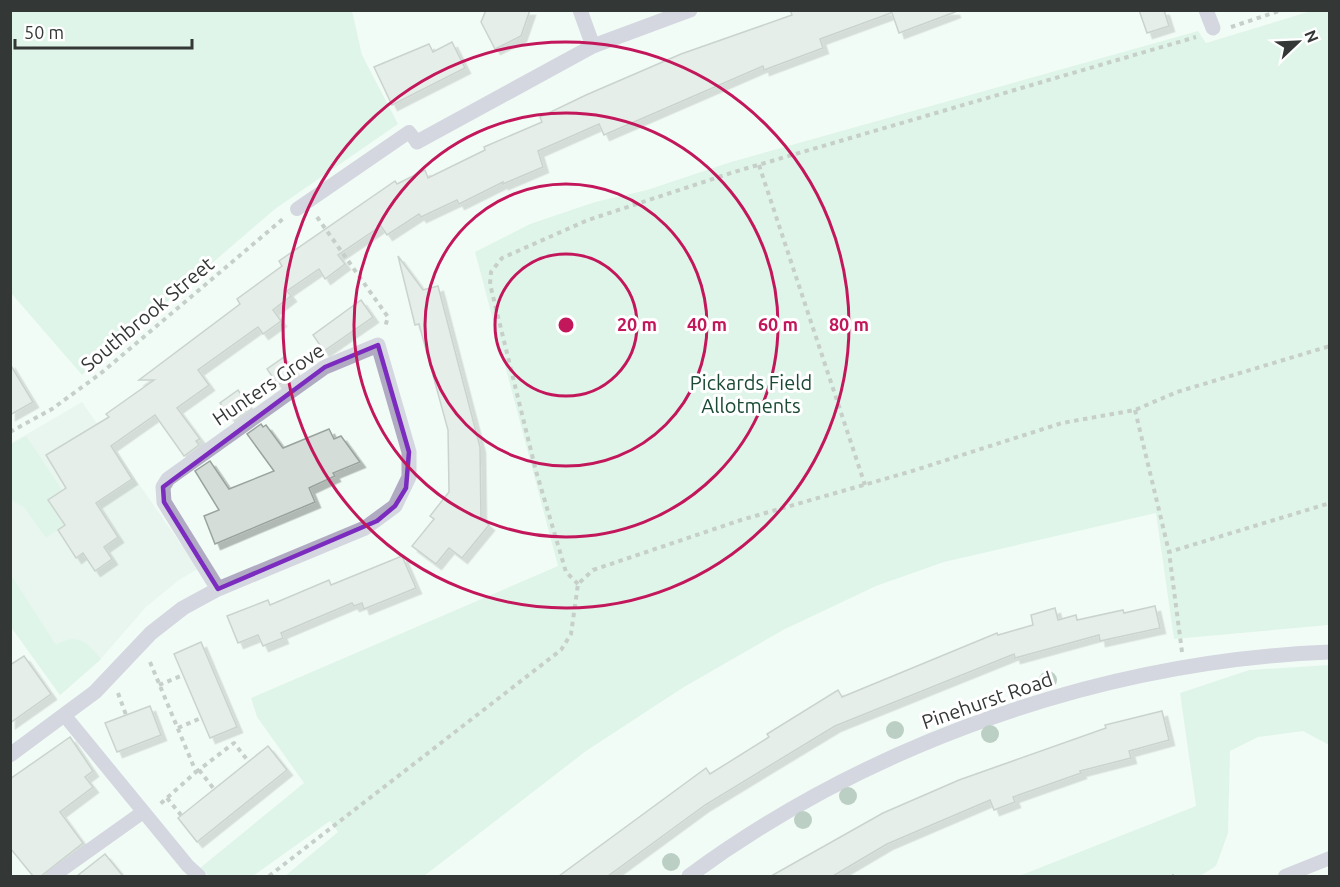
<svg xmlns="http://www.w3.org/2000/svg" width="1340" height="887" viewBox="0 0 1340 887" font-family="Ubuntu,sans-serif">
<defs>
<filter id="shadow"><feDropShadow dx="5.5" dy="5.5" stdDeviation="0" flood-color="#0004"/></filter>
</defs>
<rect width="100%" height="100%" fill="#f2fcf6"/>
<path fill="#def0e6" d="M82 402 198 569 179 580 146 607 99 661 60 695 11 627 10 444Z"/>
<g fill="#caeeda">
<path d="M10 11H352L362 55 398 124 275 209 82 375 11 293Z"/>
<path d="M1311 11H1329V625L1174 639 1156 513 944 562 876 586 783 630 684 687 586 751 424 876H285L338 832 330 821 253 876H209L200 868 304 783 257 717 251 698 558 566 475 252 530 224 595 202 647 190 731 162 1198 31 1206 43Z"/>
<path d="M26 436 62 490 48 500 65 525 46 538 24 507 11 500V444Z"/>
<path d="M11 575 56 645C79 632 86 642 101 659L60 695 11 627Z"/>
<path d="M1329 665V745L1303 731 1258 737 1230 751 1228 833 1216 866 1200 876H1019L1196 806 1180 693 1249 670Z"/>
</g>
<g fill="#d4ddd8" stroke="#9aa39e" stroke-width="1.5" filter="url(#shadow)">
<path d="M486 10H530L521 36 495 49 481 22Z"/>
<path d="M790 10H890L891 13 820 39 823 48 764 70 763 66 604 135 599 124 538 151 543 167 503 184V182L459 204 457 200 421 217 419 214 387 235 381 226 338 255 345 264 325 279 319 269 287 291 291 296 273 310 281 321 263 334 258 327 198 370 209 385 177 408 200 439 196 441 199 445 184 456 155 415 111 446 132 479 96 503 118 537 104 547 112 559 95 571 83 553 76 558 58 530 65 525 48 500 66 488 46 455 109 417 106 414 154 380H139L240 304 237 299 282 266 279 261 395 181 397 184 425 170 428 178 485 150 484 147 542 122 540 117 586 95 681 54 792 15Z"/>
<path d="M891 10H954L955 12 899 33Z"/>
<path d="M1139 10H1164L1169 26 1147 33Z"/>
<path d="M452 42 465 68 392 105 374 67 429 44 433 52Z"/>
<path d="M398 256 423 290 438 286 480 447 481 518 489 525 462 558 449 548 436 564 412 546 434 519 430 516 449 492 448 430 419 324 415 325Z"/>
<path d="M361 300 373 317 324 351 313 335Z"/>
<path d="M284 357 296 373 278 385 267 369Z"/>
<path d="M10 364 33 402 10 415Z"/>
<path d="M238 390 250 408 231 419 220 403Z"/>
<path d="M261 424 263 427 266 425 283 448 329 429 334 439 341 436 360 462 333 473 335 476 309 488 315 502 215 544 204 516 219 510 195 471 210 461 229 489 274 471 247 434Z"/>
<path d="M402 556 416 588 364 609 362 603 354 606 352 603 281 633 283 638 263 646 258 635 238 643 227 616 268 600 270 605 329 580 331 585Z"/>
<path d="M1155 606 1160 628 1100 641 1099 635 1015 658 1014 654 835 726 705 805 608 876H559L706 768 710 774 769 737 767 734 838 690 842 697 997 633 998 635 1033 625 1031 615 1055 608 1058 620 1076 615 1077 620 1123 610 1124 613Z"/>
<path d="M201 642 237 727 210 738 174 654Z"/>
<path d="M24 656 51 694 10 723V665Z"/>
<path d="M150 706 161 735 117 752 105 723Z"/>
<path d="M1162 711 1169 740 1129 751 1131 758 1080 771 1081 773 1013 797 1015 802 994 810 990 800 887 844 833 876H771L883 813 959 780 1106 728 1105 725Z"/>
<path d="M70 737 93 771 85 777 93 787 60 812 83 843 41 876H33L10 848V779Z"/>
<path d="M268 746 287 770 197 842 178 818Z"/>
<path d="M105 854 123 876H77Z"/>
</g>
<g fill="none" stroke-linecap="round" stroke-linejoin="round">
<g stroke="#929995" stroke-width="4" stroke-dasharray="4.5 4.5" stroke-linecap="butt">
<path d="M1231 27 1282 10"/>
<path d="M759 165 865 485"/>
<path d="M317 217 388 317 385 327"/>
<path d="M1135 410 1169 552"/>
<path d="M10 432 52 409 100 374 284 218"/>
<path d="M578 584 566 572 536 471 490 284 491 272 502 258 588 220 734 172 1196 37"/>
<path d="M1182 652 1169 552 1330 503"/>
<path d="M150 662 196 772 159 805"/>
<path d="M159 685 183 675"/>
<path d="M118 693 126 715"/>
<path d="M178 728 201 718"/>
<path d="M199 770 214 789"/>
<path d="M196 772 234 743 249 762"/>
<path d="M167 798 181 815"/>
<path d="M269 876 561 650 571 634 578 584 593 570 741 520 909 472 1062 423 1135 410 1177 392 1330 346"/>
<path d="M1172 876H1174"/>
</g>
<g stroke="#b0abc3" stroke-width="14">
<path d="M297 209 409 132 417 142"/>
<path d="M65 716 188 866 199 876"/>
<path d="M53 876 143 812"/>
<path d="M1285 876 1330 858"/>
</g>
<g stroke="#b0abc3" stroke-width="15">
<path d="M580 10 593 46"/>
<path d="M1206 10 1213 28"/>
<path d="M417 142 593 46 690 10"/>
<path d="M10 755 95 692 151 633 183 608 218 589 365 528 395 506 409 477V452L378 345 325 367 168 479 163 487 164 502 218 589"/>
</g>
<path stroke="#b0abc3" stroke-width="15" d="M689 876C871 742 1103 661 1330 652"/>
</g>
<g fill="#7b9a8b">
<circle cx="1048" cy="680" r="9"/>
<circle cx="895" cy="730" r="9"/>
<circle cx="990" cy="734" r="9"/>
<circle cx="848" cy="796" r="9"/>
<circle cx="803" cy="820" r="9"/>
<circle cx="671" cy="862" r="9"/>
</g>
<path d="M0 0H1340V887H0ZM378 345 409 452 406 488 395 506 377 521 218 589 164 502 163 487 325 367Z" fill="#f2fcf6" fill-opacity=".55" fill-rule="evenodd"/>
<path fill="none" stroke="#7b2cbf" stroke-width="4.5" stroke-linejoin="round" d="M378 345 409 452 406 488 395 506 377 521 218 589 164 502 163 487 325 367Z"/>
<g fill="none" stroke="#c2185b" stroke-width="3">
<circle cx="566" cy="325" r="71"/>
<circle cx="566" cy="325" r="141"/>
<circle cx="566" cy="325" r="212"/>
<circle cx="566" cy="325" r="283"/>
</g>
<g text-anchor="middle" dominant-baseline="central" stroke-width="6" stroke-linejoin="round" paint-order="stroke">
<g font-size="20" fill="#333735" stroke="#fff">
<text transform="translate(147 314) rotate(-40)">Southbrook Street</text>
<text transform="translate(268 384) rotate(-34)">Hunters Grove</text>
<text transform="translate(987 700) rotate(-19)">Pinehurst Road</text>
</g>
<g font-size="20" fill="#1a4934" stroke="#fff">
<text x="751" y="382">Pickards Field<tspan x="751" dy="23">Allotments</tspan></text>
</g>
</g>
<circle cx="566" cy="325" r="9" fill="#c2185b" stroke="#fff" stroke-width="3"/>
<g font-size="18" text-anchor="middle" font-weight="bold" fill="#c2185b" stroke="#fff" stroke-width="6" stroke-linejoin="round" paint-order="stroke">
<text x="637" y="331">20 m</text>
<text x="707" y="331">40 m</text>
<text x="778" y="331">60 m</text>
<text x="849" y="331">80 m</text>
</g>
<rect width="1340" height="887" fill="none" stroke="#333735" stroke-width="24"/>
<g transform="translate(1298 42) rotate(67)" stroke="#ffffff" stroke-width="4.5" paint-order="stroke">
<path d="M0-4.5L10 22L0 15L-10 22Z" fill="#333735"/>
<text y="-9" font-size="16" font-weight="bold" text-anchor="middle" fill="#333735">N</text>
</g>
<path d="M15 39v9h177v-9" fill="none" stroke="#333735" stroke-width="3"/>
<text x="24" y="39" font-size="18" fill="#333735" stroke="#ffffff" stroke-width="4.5" paint-order="stroke">50 m</text>
</svg>
